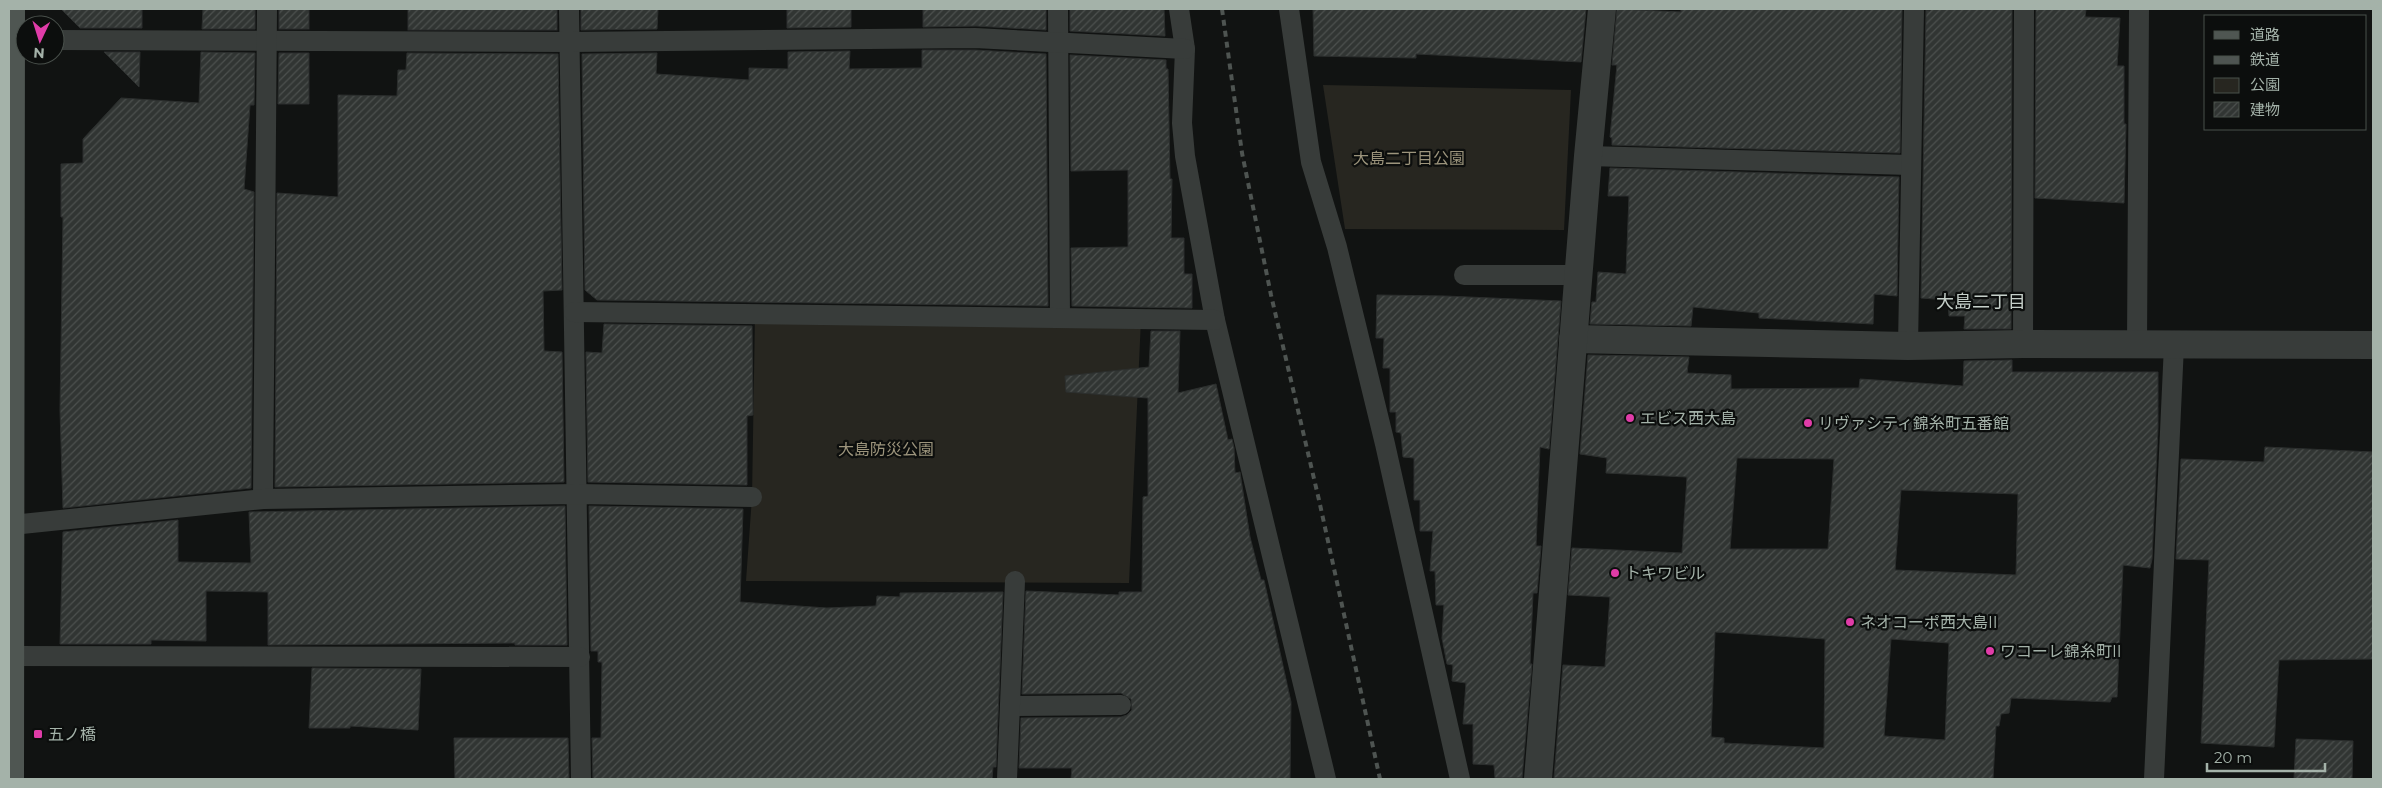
<svg xmlns="http://www.w3.org/2000/svg" width="2382" height="788" viewBox="0 0 2382 788" font-family="Montserrat,'Noto Sans JP',sans-serif">
<defs>
<pattern id="building-hatch" width="6" height="6" patternUnits="userSpaceOnUse" patternTransform="scale(1.25)"><rect width="6" height="6" fill="#313533"/><path d="M-1 1l2-2M0 6l6-6M5 7l2-2" fill="none" stroke="#4c504e"/></pattern>
</defs>
<rect width="100%" height="100%" fill="#111312"/>
<g fill="#272620">
<path d="M1323 85 1571 90 1564 230 1345 229Z"/>
<path d="M755 314 1141 319 1129 583 746 581 752 497Z"/>
</g>
<g fill="url(#building-hatch)" stroke="#2c2f2e" fill-rule="evenodd">
<path d="M61 9H142V28H80Z"/>
<path d="M203 9H255V29H202Z"/>
<rect x="279" y="9" width="30" height="20"/>
<rect x="408" y="9" width="149" height="21"/>
<path d="M581 9H658L657 29 581 30Z"/>
<path d="M787 9H851V27L787 28Z"/>
<path d="M923 9H1046V30L976 26 923 27Z"/>
<path d="M1070 9H1164L1165 36 1070 31Z"/>
<path d="M1313 9H1586L1581 62 1416 54V58L1314 56Z"/>
<path d="M1617 9 1681 12V9H1902L1900 153 1612 145V138L1610 137 1617 65H1612Z"/>
<path d="M1930 9H2012L2011 329H1964L1965 316H1949L1948 300 1921 298 1926 10 1930 11Z"/>
<path d="M2036 9H2086L2085 17 2120 18 2117 66H2124V124H2126L2124 203 2035 198Z"/>
<path d="M922 50H975L1046 54 1048 306 597 300 585 290 582 54 657 53 656 74 749 80V68L788 69V52L850 51 849 69 922 68Z"/>
<path d="M104 52H140L139 87Z"/>
<path d="M201 52 255 53 254 105H250L244 189 254 192 251 488 63 508 60 410 63 217H61V164L83 163V139L121 98 199 103Z"/>
<path d="M279 53H309V104H278Z"/>
<path d="M407 53 558 54 562 290 543 291 544 351 562 352 564 482 275 487 277 193 338 197V95L397 96 398 70H406Z"/>
<path d="M1070 55 1166 60V69H1168L1170 179H1172L1171 238H1184V274H1192V308L1072 306 1071 248 1128 247V170L1071 171Z"/>
<path d="M1610 168 1899 177 1897 296 1874 294 1873 324 1759 318V313L1693 307 1691 326 1590 324 1592 302H1596L1598 272 1626 274 1629 196H1608Z"/>
<path d="M1377 295 1445 296 1561 301 1549 449 1540 447 1536 546H1541L1537 593H1533L1530 664H1532L1522 778H1495L1494 765 1473 764V724H1463L1466 683 1452 681 1453 665 1447 664 1442 638 1444 605H1436L1435 571H1430L1433 531H1420V500H1414V458L1403 457 1401 433 1396 432V412H1390V368H1383L1384 338H1376Z"/>
<path d="M604 324 752 326 753 415 747 416V485L588 482 586 352 602 353Z"/>
<path d="M1151 331H1180L1178 393 1216 384 1228 440 1232 439 1234 448 1235 473 1240 472 1241 479 1250 537 1261 580H1264L1291 702 1290 779H1071L1072 768H1019L1021 718 1121 717 1127 715 1132 710 1131 699 1121 693 1022 694 1026 591 1119 595V592H1142L1143 497 1148 496V398L1066 392 1065 376 1149 367Z"/>
<path d="M1588 355 1689 357 1687 373 1731 375V389L1859 388 1860 379 1963 386 1964 361 2012 360V372H2158V428L2152 559 2150 568 2123 565 2117 697H2112L2110 702 2011 698 2009 713 2001 714 1999 726H1996L1993 779 1554 778 1563 665 1605 667 1610 597 1568 595 1572 548 1682 553 1687 477 1606 473 1607 458 1580 454ZM1737 458 1834 459 1828 549H1730ZM1901 490 2018 494 2016 575 1895 570ZM1715 632 1825 639 1824 748 1724 743V738L1711 737ZM1891 639 1949 643 1945 740 1884 736Z"/>
<path d="M2265 447 2373 452V659L2279 660 2274 747 2201 743 2209 560 2176 559 2181 459 2264 462Z"/>
<path d="M565 506 567 645H515V643L268 645V592L206 591V641L151 640V644H60L63 532 178 520V562L251 563 249 512Z"/>
<path d="M589 506 743 509 740 602 827 608 876 606 877 596 900 597V593L1003 592 996 767H993L992 779H593L592 738H601L602 662H598V651H591Z"/>
<path d="M312 668 421 669 418 730 350 726V728H309Z"/>
<path d="M454 738H568L569 779H455Z"/>
<path d="M2296 739 2353 741 2352 779H2294Z"/>
</g>
<g fill="none" stroke-linecap="round" stroke-linejoin="round">
<g stroke="#383c3a" stroke-width="20">
<path d="M569 9 581 779"/>
<path d="M1058 9 1060 318"/>
<path d="M1179 9 1185 49 1182 123 1185 156 1215 320 1326 779"/>
<path d="M1289 9 1311 162 1337 247 1385 444 1460 779"/>
<path d="M55 40 570 42 975 38 1185 49"/>
<path d="M1588 156 1910 165"/>
<path d="M1464 275H1578"/>
<path d="M574 312 1215 320"/>
<path d="M2023 344 2024 9"/>
<path d="M2137 345 2139 9"/>
<path d="M1908 346 1914 9"/>
<path d="M263 499 267 9"/>
<path d="M12 525 263 499 577 494 752 497"/>
<path d="M11 656 580 657"/>
<path d="M1010 706 1121 705"/>
<path d="M1007 779 1015 581"/>
<path d="M2154 779 2174 345"/>
</g>
<g stroke="#383c3a" stroke-width="28">
<path d="M1573 339 1908 346 2023 344 2373 345"/>
<path d="M1538 779 1588 156 1602 9"/>
</g>
<path stroke="#4f5652" stroke-width="28" d="M10 779 11 9"/>
<path stroke="#4e5451" stroke-width="4" stroke-dasharray="6 5" stroke-linecap="butt" d="M1222 9 1242 153 1271 295 1319 500 1380 779"/>
</g>
<g fill="#e03ca8" stroke="#0c0e0d" stroke-width="2">
<circle cx="1630" cy="418" r="5"/>
<circle cx="1808" cy="423" r="5"/>
<circle cx="1615" cy="573" r="5"/>
<circle cx="1850" cy="622" r="5"/>
<circle cx="1990" cy="651" r="5"/>
<rect x="33" y="729" width="10" height="10" rx="2.5"/>
</g>
<g text-anchor="middle" dominant-baseline="central" stroke-width="4.5" stroke-linejoin="round" paint-order="stroke">
<g font-size="16" fill="#9c947c" stroke="#0c0e0d">
<text x="1409" y="158">大島二丁目公園</text>
<text x="886" y="449">大島防災公園</text>
</g>
<g font-size="16" fill="#a4b2a9" stroke="#0c0e0d" text-anchor="start">
<text x="1640" y="418">エビス西大島</text>
<text x="1818" y="423">リヴァシティ錦糸町五番館</text>
<text x="1625" y="573">トキワビル</text>
<text x="1860" y="622">ネオコーポ西大島II</text>
<text x="2000" y="651">ワコーレ錦糸町II</text>
<text x="48" y="734">五ノ橋</text>
</g>
<g font-size="18" fill="#c5cfc9" stroke="#0c0e0d">
<text x="1981" y="302">大島二丁目</text>
</g>
</g>
<rect width="2382" height="788" fill="none" stroke="#a4b2a9" stroke-width="20"/>
<rect x="2204" y="15" width="162" height="115" fill="#0c0e0d" stroke="#49504b"/>
<rect x="2214" y="31" width="25" height="8" fill="#4f5652" stroke="#49504b"/>
<text x="2250" y="40" font-size="15" fill="#a4b2a9">道路</text>
<rect x="2214" y="56" width="25" height="8" fill="#4e5451" stroke="#49504b"/>
<text x="2250" y="65" font-size="15" fill="#a4b2a9">鉄道</text>
<rect x="2214" y="78" width="25" height="15" fill="#272620" stroke="#49504b"/>
<text x="2250" y="90" font-size="15" fill="#a4b2a9">公園</text>
<rect x="2214" y="102" width="25" height="15" fill="url(#building-hatch)" stroke="#49504b"/>
<text x="2250" y="115" font-size="15" fill="#a4b2a9">建物</text>
<g transform="translate(40 40) rotate(184)"><circle r="24" fill="#0c0e0d" stroke="#49504b"/>
<path d="M0-4L9 19L0 12L-9 19Z" fill="#e03ca8"/>
<text y="-8" font-size="14" font-weight="bold" text-anchor="middle" fill="#a4b2a9">N</text>
</g>
<path d="M2207 763v8h118v-8" fill="none" stroke="#a4b2a9" stroke-width="2.5"/>
<text x="2214" y="763" font-size="15" fill="#a4b2a9" stroke="#0c0e0d" stroke-width="4" paint-order="stroke">20 m</text>
</svg>
